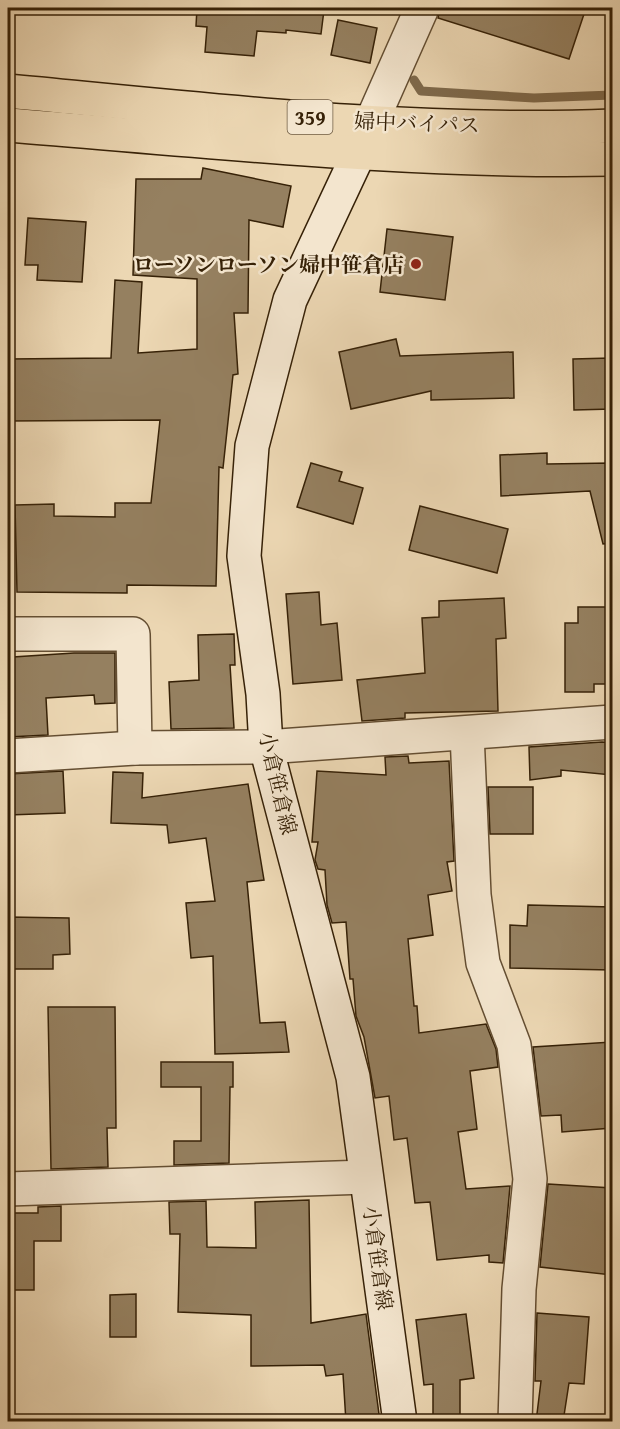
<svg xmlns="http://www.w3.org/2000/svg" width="620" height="1429" viewBox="0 0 620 1429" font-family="'Gentium Book Plus','Noto Serif JP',serif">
<rect width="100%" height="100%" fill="#ecd7b3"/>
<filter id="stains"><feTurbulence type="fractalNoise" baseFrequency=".00333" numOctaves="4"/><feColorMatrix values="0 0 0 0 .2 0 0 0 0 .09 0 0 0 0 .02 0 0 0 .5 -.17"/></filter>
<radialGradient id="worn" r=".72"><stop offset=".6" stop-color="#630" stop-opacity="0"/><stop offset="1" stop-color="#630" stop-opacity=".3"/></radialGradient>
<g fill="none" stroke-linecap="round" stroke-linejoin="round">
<path stroke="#7e694b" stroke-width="9" d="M414 80 421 91 534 98 612 95"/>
</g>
<g fill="#958060" stroke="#362107" stroke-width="1.5">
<path d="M197 8H302L324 10 321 34 286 30V33L257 31 254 56 205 52 207 27 196 26Z"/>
<path d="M440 8H586L569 59 438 18Z"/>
<path d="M338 20 377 28 370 63 331 55Z"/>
<path d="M203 168 291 186 283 227 249 220 248 313H234L238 374 233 375 223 468 219 467 216 586 127 585V593L17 592 15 505 54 504V516L115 517V503H151L160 420 8 421V359L111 358 115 280 142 282 138 353 197 349V279L133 275 136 179H201Z"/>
<path d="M28 218 86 222 82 282 37 280 38 265H25Z"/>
<path d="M387 229 453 237 445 300 380 292Z"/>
<path d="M396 339 400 356 513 352 514 398 431 400V391L351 409 339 352Z"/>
<path d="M611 358 612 409 574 410 573 359Z"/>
<path d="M547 453V464L612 463V543L603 544 590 491 501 496 500 455Z"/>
<path d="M311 463 342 472 339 481 363 488 353 524 297 507Z"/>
<path d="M420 506 508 529 497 573 409 550Z"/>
<path d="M319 592 321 625 337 623 342 680 293 684 286 594Z"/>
<path d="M504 598 506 638 496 639 498 711 405 713V718L362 721 357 680 425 673 422 618 439 617V601Z"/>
<path d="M578 607H611L612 684H594V692H565V623H578Z"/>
<path d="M234 634 235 665H230L234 728 171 729 169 682 199 680 198 635Z"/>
<path d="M74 653H115V703L95 704 94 695 46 698 48 735 8 737V680H14L13 657Z"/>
<path d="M602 742 612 743V775L561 770V776L530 780 529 747Z"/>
<path d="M408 756 409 763 449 761 454 861 447 862 452 891 428 895 433 935 408 939 414 1006H417L419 1033 486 1024 496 1049 498 1067 470 1071 477 1129 458 1132 466 1189 510 1186 503 1263 489 1262V1255L437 1260 430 1202 415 1203 407 1138 394 1140 389 1096 375 1098 364 1037 356 1016 353 979H350L346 922 332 923 327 905 325 870 318 869 315 860 318 842H312L317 771 386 775 385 757Z"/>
<path d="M63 771 65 813 8 815V774Z"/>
<path d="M113 772 143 773 142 798 248 784 264 880 247 882 260 1023 285 1022 289 1052 215 1054 213 956 191 958 186 903 215 901 206 838 169 843 167 825 111 823Z"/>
<path d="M488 787H533V834H490Z"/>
<path d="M528 905 612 907V970L510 968V925L527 926Z"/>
<path d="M8 917 69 918 70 954 53 955V969H8Z"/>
<path d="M48 1007H115L116 1128H107L108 1167 51 1169Z"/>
<path d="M612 1042V1128L562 1132 561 1115 541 1116 533 1047Z"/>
<path d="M161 1062H233V1087H230L229 1163 174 1165V1141H201V1087H161Z"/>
<path d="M548 1184 612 1188V1275L540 1267Z"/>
<path d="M309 1200 311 1323 366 1314 380 1422H346L343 1374 326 1376 324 1365 251 1366V1315L178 1312 180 1234H170L169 1202 206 1201 207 1247 256 1248 255 1202Z"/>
<path d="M61 1206V1241H34V1290H8V1213H38V1207Z"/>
<path d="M136 1294V1337H110V1295Z"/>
<path d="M537 1313 589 1317 584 1384 569 1383 563 1422H536L541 1381H535Z"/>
<path d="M466 1314 474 1378 460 1380V1422H433V1384L424 1385 416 1320Z"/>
</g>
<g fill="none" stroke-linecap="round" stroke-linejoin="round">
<defs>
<g id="street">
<path d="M371 123 422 8"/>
<path d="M8 634H133L135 748"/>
<path d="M467 733 474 895 483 963 514 1045 530 1179 519 1289 515 1422"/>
<path d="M8 756 135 748 266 747 612 722"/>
<path d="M8 1189 366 1177"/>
</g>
<path id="secondary" d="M369 127 359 153 290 300 252 446 244 556 263 694 266 747 353 1077 400 1422"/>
<g id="highway">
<path d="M8 91C208 110 411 134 612 126"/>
<path d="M8 125C209 141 411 163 612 159"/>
</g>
</defs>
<use href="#street" stroke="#644e32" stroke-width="36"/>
<use href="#secondary" stroke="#362107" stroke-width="36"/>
<use href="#highway" stroke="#362107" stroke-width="36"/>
<use href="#street" stroke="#f3e5ce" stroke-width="33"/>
<use href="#secondary" stroke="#f3e5ce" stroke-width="33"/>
<use href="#highway" stroke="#ecd7b3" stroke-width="33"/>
</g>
<circle fill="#8f2418" stroke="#f3e5ce" stroke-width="2" cx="416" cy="264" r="6"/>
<g text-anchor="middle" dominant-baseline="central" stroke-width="5" stroke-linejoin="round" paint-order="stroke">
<rect fill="#f3e5ce" stroke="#6f5c43" stroke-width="1.5" x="287.5" y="100" width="45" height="34" rx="4.5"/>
<g font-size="20" font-weight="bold" fill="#362107">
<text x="310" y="117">359</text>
</g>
<g font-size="21" fill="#362107" stroke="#f3e5ce">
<text transform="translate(417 123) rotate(2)">婦中バイパス</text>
<text transform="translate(278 783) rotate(77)">小倉笹倉線</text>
<text transform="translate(378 1258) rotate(82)">小倉笹倉線</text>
</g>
<g font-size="21" font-weight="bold" fill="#362107" stroke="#f3e5ce" text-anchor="end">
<text x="404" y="264">ローソンローソン婦中笹倉店</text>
</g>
</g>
<rect width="620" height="1429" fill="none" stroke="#ecd7b3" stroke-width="30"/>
<rect x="9" y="9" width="602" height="1411" fill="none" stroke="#362107" stroke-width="3"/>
<rect x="15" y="15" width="590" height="1399" fill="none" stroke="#362107" stroke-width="1.5"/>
<rect width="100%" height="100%" filter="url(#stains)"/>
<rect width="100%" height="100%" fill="url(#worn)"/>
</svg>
